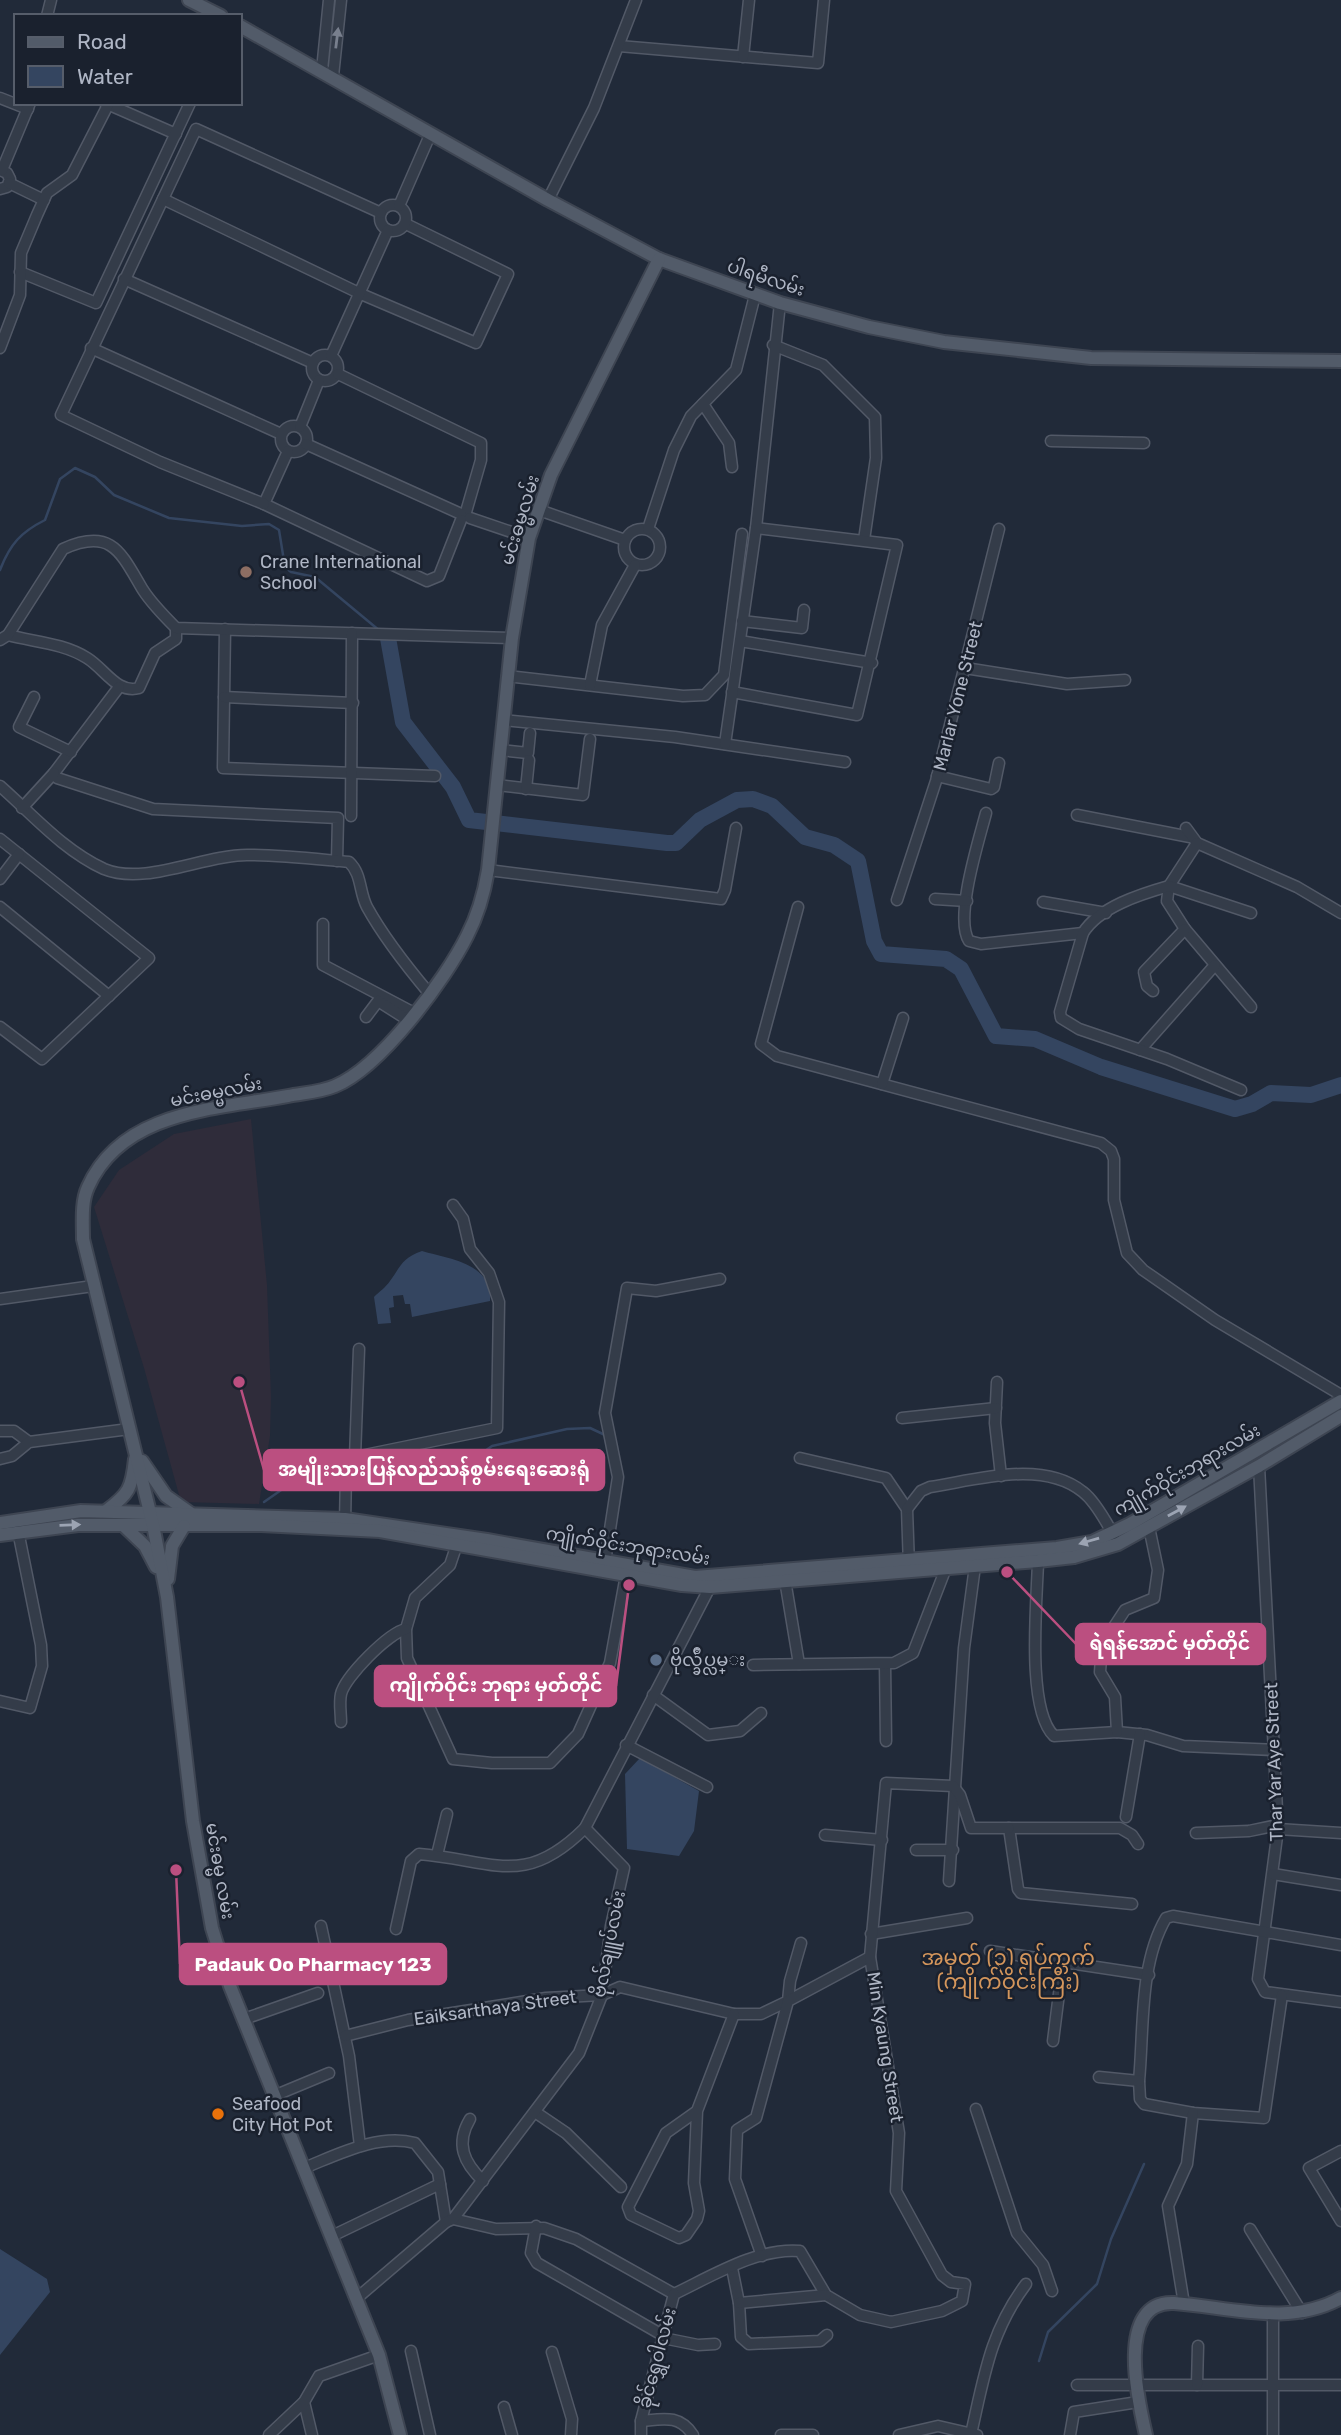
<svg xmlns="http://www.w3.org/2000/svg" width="1341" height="2435" viewBox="0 0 1341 2435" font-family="Rubik,'Noto Sans Myanmar',sans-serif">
<rect width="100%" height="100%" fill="#212a39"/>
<path fill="#2f2c3a" d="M251 1119 267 1285 271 1397 270 1436 259 1504 181 1502 144 1368 94 1207 119 1170 174 1134Z"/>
<g fill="#344560">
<path d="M422 1251C449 1259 493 1263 490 1301L412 1317 410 1304H405L403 1295 393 1296 394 1307 389 1308 391 1323 378 1324 374 1297C379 1292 386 1287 390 1281 401 1266 402 1258 422 1251Z"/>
<path d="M640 1758 699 1791 694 1831 679 1856 627 1849 625 1774Z"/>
<path d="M0 2249 47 2279 50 2292 0 2355Z"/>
</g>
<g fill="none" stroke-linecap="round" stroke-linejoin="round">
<g stroke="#344560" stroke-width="2.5">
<path d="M0 570C10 544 21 532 45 520L60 479 75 468 95 477 114 495 169 518 242 526 269 524 279 530 285 567 291 572 315 577 380 631"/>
<path d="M349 1477 428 1465 439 1468 444 1476 452 1480 469 1462 492 1446 567 1429 590 1428 605 1435"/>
<path d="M264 1502 297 1479 322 1474 343 1476"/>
<path d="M1039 2361 1048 2332 1097 2284 1111 2239 1144 2164"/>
</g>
<path stroke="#344560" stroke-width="16" d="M388 638 403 722 453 787 469 820 667 843H676L700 820 737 800 753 799 772 806 805 837 834 845 858 861 874 941 881 954 946 959 961 969 996 1036 1035 1039 1101 1067 1235 1109 1252 1104 1271 1093 1311 1095 1341 1085"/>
<defs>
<g id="minor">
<path d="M47 16 51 0"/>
<path d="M619 46 818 63 824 0"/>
<path d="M743 57 749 0"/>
<path d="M322 70 329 0"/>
<path d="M333 76 341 0"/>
<path d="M0 98 28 109"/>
<path d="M105 103 176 134"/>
<path d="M0 170 7 173 10 179 7 187 0 189"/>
<path d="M2 170 30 103"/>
<path d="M9 183 44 200"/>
<path d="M163 199 361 294 476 343 508 274 406 224"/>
<path d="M548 200 594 108 636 0"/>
<circle cx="393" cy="218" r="13"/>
<path d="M399 206 430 135"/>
<path d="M20 272 96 303 190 103"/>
<path d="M124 279 313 363"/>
<path d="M773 345 823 365 875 417 876 458 864 540"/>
<path d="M0 348 20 295 21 253 37 215 47 193 72 175 108 105"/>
<path d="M91 348 281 434"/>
<circle cx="325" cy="368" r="13"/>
<path d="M331 356 388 230"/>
<path d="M338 374 481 443V460L466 512"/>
<path d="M703 404 729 443 732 467"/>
<circle cx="294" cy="439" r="13"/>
<path d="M300 427 319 380"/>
<path d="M1051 441 1144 443"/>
<path d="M306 444 461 514"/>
<path d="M288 451 264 504 427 581 439 576 461 520"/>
<path d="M264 504 160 462 61 415 196 129 381 213"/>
<path d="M539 510 625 540"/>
<path d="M470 518 529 538"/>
<circle cx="642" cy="547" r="18"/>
<path d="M648 529 674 450 691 416 736 370 755 295"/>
<path d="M742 621 802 628 804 610"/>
<path d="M225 629 223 768 435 776"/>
<path d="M8 635C34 642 63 643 87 658 105 669 117 694 139 688L155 653 176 639V628"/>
<path d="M0 640 8 635 63 549C112 527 121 553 143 590 152 604 164 616 176 628L512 638"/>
<path d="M740 641 872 663"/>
<path d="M965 668 1067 684 1125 680"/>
<path d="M507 676 683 696 705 695 724 675 742 534"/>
<path d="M590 685 602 625 635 565"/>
<path d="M119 687 54 773 57 778 153 809 338 818 337 861"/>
<path d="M732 692 857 715 897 545 756 528"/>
<path d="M34 697 19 727 71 752"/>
<path d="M224 697 353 703"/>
<path d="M503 720 675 737 845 762"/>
<path d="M725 744 756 528 780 303"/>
<path d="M500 750 528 753 530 733"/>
<path d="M937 776 991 789 994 787 999 763"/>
<path d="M497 785 583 795 590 739"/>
<path d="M0 786C33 815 63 850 104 869 145 886 203 855 247 855 281 855 315 859 349 862 362 874 359 892 367 907 383 936 408 968 429 993"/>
<path d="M526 789 529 760"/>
<path d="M22 808 54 773"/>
<path d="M986 813C979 840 954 918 969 941L981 944 1083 933"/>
<path d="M1077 815 1190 837"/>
<path d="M351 816 352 633"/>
<path d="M1186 828 1197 843 1297 887 1341 913"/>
<path d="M0 839 149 958 42 1059 0 1027"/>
<path d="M1197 843 1169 886 1167 901 1185 929 1251 1007"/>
<path d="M488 870 721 899 725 890 736 828"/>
<path d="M0 879 19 854"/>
<path d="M935 899 967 901"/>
<path d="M897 900 936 781 999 529"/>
<path d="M1043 902 1106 913"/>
<path d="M0 907 109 996"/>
<path d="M798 907 761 1044 777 1056 1101 1143 1111 1151 1114 1159V1200L1127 1253 1143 1270 1215 1320 1341 1395"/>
<path d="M323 924V965L414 1013"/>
<path d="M1153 991 1147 986 1144 972 1185 929"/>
<path d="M366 1017 378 1001 408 1020"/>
<path d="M1140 1050 1215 965"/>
<path d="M882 1084 903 1018"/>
<path d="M1241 1090 1167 1059 1079 1029 1061 1018 1060 1012 1083 933C1099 907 1141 894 1169 886L1251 913"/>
<path d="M0 1299 93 1286"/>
<path d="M997 1382 995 1423 1001 1476"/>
<path d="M902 1418 996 1408"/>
<path d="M0 1431H14L29 1442"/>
<path d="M355 1457 497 1428 499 1302 489 1273 470 1249 463 1219 453 1205"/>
<path d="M800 1458 886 1478 907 1509 909 1566"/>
<path d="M0 1459 12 1456 29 1442 129 1429"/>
<path d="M1259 1466 1278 1829 1258 1979 1265 1992 1341 2002"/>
<path d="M907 1509 921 1491 930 1487C976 1480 1043 1459 1083 1492 1095 1501 1107 1523 1114 1536"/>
<path d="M345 1524 346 1472 355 1457 359 1349"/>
<path d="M457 1544 450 1565 415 1598 406 1629 407 1658 453 1759 492 1763H550L578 1734 610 1663 626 1575"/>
<path d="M1038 1561C1037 1601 1026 1709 1054 1736L1117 1732 1147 1735 1183 1746 1275 1750"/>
<path d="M605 1562 618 1477 605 1413 627 1288 656 1291 720 1279"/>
<path d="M785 1580 799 1664"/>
<path d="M885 1664 886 1741"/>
<path d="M753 1665 894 1663 913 1653 946 1568"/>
<path d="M653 1695 708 1735 740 1731 761 1713"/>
<path d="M0 1701 30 1708 42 1666 41 1645 17 1526"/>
<path d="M341 1722C341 1713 339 1703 341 1694 345 1677 388 1633 406 1629"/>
<path d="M1117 1732 1115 1697 1100 1672 1102 1645 1125 1610 1154 1598 1158 1570 1149 1527"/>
<path d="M626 1745 707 1787"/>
<path d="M1126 1817 1140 1734"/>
<path d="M1278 1829 1341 1833"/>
<path d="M1196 1833 1249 1831 1278 1825"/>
<path d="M825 1835 882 1840"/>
<path d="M916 1850H953"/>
<path d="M437 1855 447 1814"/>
<path d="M1273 1874 1341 1885"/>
<path d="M949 1881 964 1648 975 1566"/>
<path d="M1132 1904 1021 1893 1018 1889 1009 1828H1120L1132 1835 1138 1844"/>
<path d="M321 1926 349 2056 360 2146"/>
<path d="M396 1929 411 1861 419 1854C493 1860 524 1889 585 1828"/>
<path d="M871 1934 967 1918"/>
<path d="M990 1951 1149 1975"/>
<path d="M1282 1995 1264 2118 1193 2113 1144 2104 1140 2099 1139 2081C1144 2029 1139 1964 1166 1918L1173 1916 1341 1945"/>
<path d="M244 2019 318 1993"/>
<path d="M345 2036 408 2020 546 1998 602 1995 620 1987 734 2014H761L788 2001 790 1981 801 1943"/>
<path d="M1053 2041 1063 1962"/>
<path d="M1099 2077 1139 2081"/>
<path d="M276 2095 329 2073"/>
<path d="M976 2109 1017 2233 1043 2265 1052 2291"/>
<path d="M697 2111 666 2133 628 2207 631 2215 679 2238 686 2235 697 2219 699 2211 694 2183 697 2111 734 2014"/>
<path d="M535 2112 566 2133 621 2187"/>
<path d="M470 2119C455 2144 464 2163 483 2181"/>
<path d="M1341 2151 1309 2168 1341 2221"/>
<path d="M304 2168C337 2155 378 2133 415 2143L438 2172 446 2222"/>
<path d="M453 2219 496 2229 544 2228 576 2239 674 2294"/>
<path d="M536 2226 531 2253 537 2263 664 2336"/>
<path d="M1250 2229 1302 2313"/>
<path d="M332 2236 440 2184"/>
<path d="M762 2256 735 2179 737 2130 756 2118 788 2001 870 1957"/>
<path d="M732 2268 739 2303 741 2337 749 2344 820 2341 827 2335"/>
<path d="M674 2294C710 2277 758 2247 800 2251L826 2295 860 2315 891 2322 942 2311 962 2301 965 2284 951 2282 942 2275 896 2191 899 2133 870 1957 886 1783 953 1786 960 1795 971 1828H1009"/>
<path d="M357 2298 446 2222 453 2219 579 2053 602 1995 611 1926 624 1868 585 1828 710 1587"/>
<path d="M739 2303 826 2295"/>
<path d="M1184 2304 1168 2206 1187 2164 1193 2113"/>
<path d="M663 2338 698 2345 715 2344"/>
<path d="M411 2351 430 2435"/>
<path d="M552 2352 572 2419 571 2435"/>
<path d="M1077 2385H1341"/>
<path d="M1197 2385 1198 2346"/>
<path d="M304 2402 312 2435"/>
<path d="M504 2407 512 2435"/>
<path d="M641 2421C663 2419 679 2414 693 2435"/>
<path d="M971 2434C984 2377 990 2332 1026 2284"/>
<path d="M269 2435 304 2402 319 2376 379 2355"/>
<path d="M641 2435V2421L674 2294"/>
<path d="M781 2435H813"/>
<path d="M899 2435 938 2426 977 2435"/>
<path d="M1070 2435 1074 2412 1138 2402"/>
<path d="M1273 2435V2314"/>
</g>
<g id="major">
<path d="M189 0 221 16"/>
<path d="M240 26 548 200 659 259 780 303 869 327 944 342 1091 358 1341 361"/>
<path d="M142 1461 166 1496 190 1513"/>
<path d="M106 1511C129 1494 132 1488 135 1459"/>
<path d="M0 1523 81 1511 345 1519 487 1540 695 1577 1057 1548 1092 1542 1130 1524 1341 1401"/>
<path d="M123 1525 145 1546 156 1567"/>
<path d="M0 1535 78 1525H261L380 1531 682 1585 710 1587 1038 1561 1074 1557 1118 1544 1259 1466 1341 1416"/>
<path d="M168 1579 172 1546 184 1526"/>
<path d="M400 2435 379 2355 230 1986 212 1928 193 1821 167 1597 153 1525 83 1239C83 1222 81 1202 88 1187 122 1110 218 1109 288 1096 303 1093 321 1092 335 1086 381 1067 445 980 467 936 478 915 484 894 488 870L512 638 529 538 551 475 659 259"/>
<path d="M1146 2435C1138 2401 1115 2300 1174 2303 1230 2307 1289 2327 1341 2298"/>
</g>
</defs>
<use href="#minor" stroke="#525967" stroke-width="13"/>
<use href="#major" stroke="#3e4552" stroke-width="16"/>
<use href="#minor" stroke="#343c49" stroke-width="10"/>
<use href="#major" stroke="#525b69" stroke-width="12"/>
</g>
<defs><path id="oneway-solid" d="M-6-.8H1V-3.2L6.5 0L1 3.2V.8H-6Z" transform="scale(1.75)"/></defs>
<use fill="#787f8d" href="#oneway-solid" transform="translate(337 38) rotate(-83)"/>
<g fill="#9ca4b3">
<use href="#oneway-solid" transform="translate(1177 1511) rotate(-29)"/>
<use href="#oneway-solid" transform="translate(70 1525) rotate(-2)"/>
<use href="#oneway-solid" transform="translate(1089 1541) rotate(164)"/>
</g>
<circle fill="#8d6e63" stroke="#1a212e" stroke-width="2.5" cx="246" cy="572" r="7"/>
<circle fill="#5c6f8a" stroke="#1a212e" stroke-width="2.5" cx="656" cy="1660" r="7"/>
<circle fill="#e8710a" stroke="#1a212e" stroke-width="2.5" cx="218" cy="2114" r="7"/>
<g text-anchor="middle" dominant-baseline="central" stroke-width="5" stroke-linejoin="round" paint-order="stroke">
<g font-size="18" fill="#afb6c5" stroke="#1a212e">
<text transform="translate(766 278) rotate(18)">ပါရမီလမ်း</text>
<text transform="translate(520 520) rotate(-73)">မင်းဓမ္မလမ်း</text>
<text transform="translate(958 696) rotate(-76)">Marlar Yone Street</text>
<text transform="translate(216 1092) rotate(-11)">မင်းဓမ္မလမ်း</text>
<text transform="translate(1187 1470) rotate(-30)">ကျိုက်ဝိုင်းဘုရားလမ်း</text>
<text transform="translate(628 1546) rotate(9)">ကျိုက်ဝိုင်းဘုရားလမ်း</text>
<text transform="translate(1274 1762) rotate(-92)">Thar Yar Aye Street</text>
<text transform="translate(220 1871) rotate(80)">မင်းဓမ္မ လမ်း</text>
<text transform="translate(609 1944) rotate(-79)">ဗိုလ်ချူပ်လမ်း</text>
<text transform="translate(495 2008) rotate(-8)">Eaiksarthaya Street</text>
<text transform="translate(885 2047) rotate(81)">Min Kyaung Street</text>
<text transform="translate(657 2358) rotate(-75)">ခိုင်ရွှေဝါလမ်း</text>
</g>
<g font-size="18" fill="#afb6c5" stroke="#1a212e" text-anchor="start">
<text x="260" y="562">Crane International<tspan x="260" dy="21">School</tspan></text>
<text x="670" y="1660">ဗိုလ္ခ်ဳပ္လမ္း</text>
<text x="232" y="2104">Seafood<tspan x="232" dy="21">City Hot Pot</tspan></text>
</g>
<g font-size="21" fill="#d4965c" stroke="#1a212e">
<text x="1008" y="1957">အမှတ် (၃) ရပ်ကွက်<tspan x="1008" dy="24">(ကျိုက်ဝိုင်းကြီး)</tspan></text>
</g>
</g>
<path fill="none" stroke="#bb4f80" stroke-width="2.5" d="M239 1382L264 1470M1007 1572L1076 1644M629 1585L616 1686M176 1870L180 1964"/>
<g fill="#bb4f80" stroke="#1a212e" stroke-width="2.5">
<circle cx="239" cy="1382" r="7"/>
<circle cx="1007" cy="1572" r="7"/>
<circle cx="629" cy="1585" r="7"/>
<circle cx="176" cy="1870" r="7"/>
</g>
<g fill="#bb4f80" stroke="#bb4f80" stroke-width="2.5">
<rect x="264" y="1450" width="340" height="40" rx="7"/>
<rect x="1076" y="1624" width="189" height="40" rx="7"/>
<rect x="375" y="1666" width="241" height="40" rx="7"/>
<rect x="180" y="1944" width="266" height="40" rx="7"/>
</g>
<g font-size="19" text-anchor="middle" font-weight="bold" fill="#fff">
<text x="434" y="1476">အမျိုးသားပြန်လည်သန်စွမ်းရေးဆေးရုံ</text>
<text x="1170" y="1650">ရဲရန်အောင် မှတ်တိုင်</text>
<text x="496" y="1692">ကျိုက်ဝိုင်း ဘုရား မှတ်တိုင်</text>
<text x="313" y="1971">Padauk Oo Pharmacy 123</text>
</g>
<rect x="14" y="14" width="228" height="91" fill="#1a212e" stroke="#565d6a" stroke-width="2"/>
<rect x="28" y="37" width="35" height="10" fill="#525b69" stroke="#565d6a" stroke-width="2"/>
<text x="77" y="49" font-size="21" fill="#afb6c5">Road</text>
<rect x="28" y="66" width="35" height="21" fill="#344560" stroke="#565d6a" stroke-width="2"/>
<text x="77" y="84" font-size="21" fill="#afb6c5">Water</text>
</svg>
